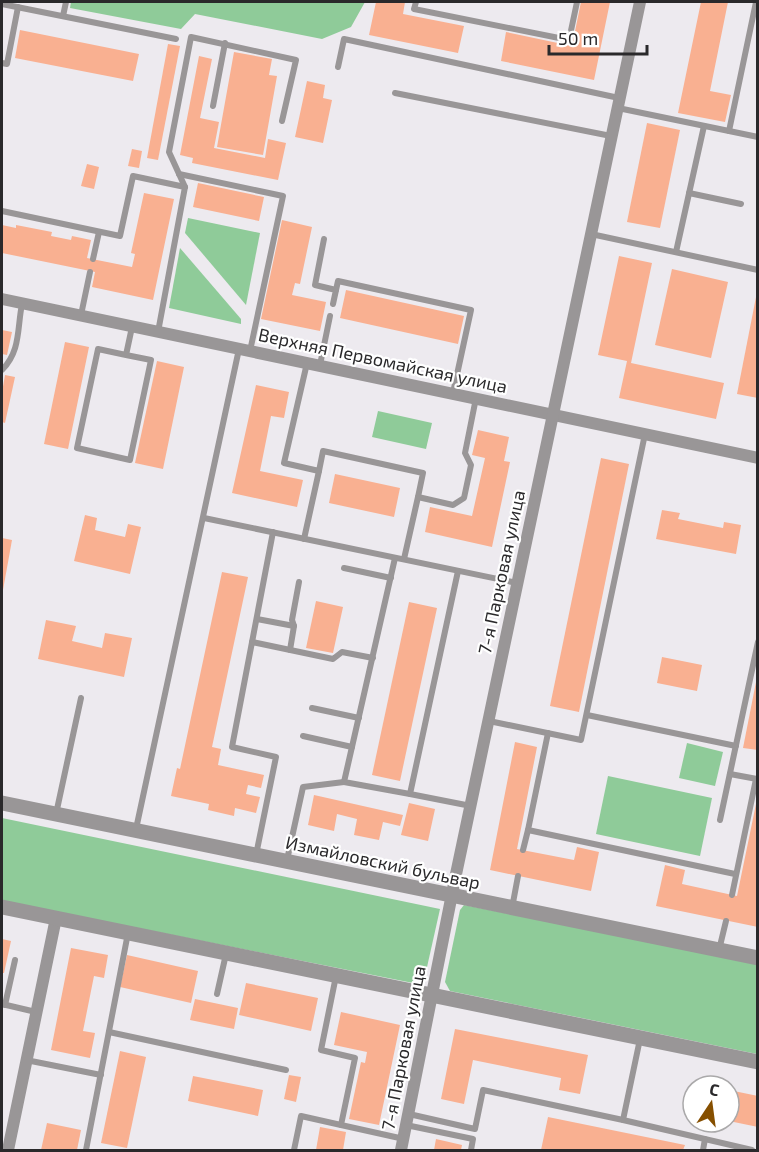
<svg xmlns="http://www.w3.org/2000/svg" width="759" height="1152" viewBox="0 0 759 1152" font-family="'Exo 2',sans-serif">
<rect width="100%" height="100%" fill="#edeaef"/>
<g fill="#8fcb99">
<path d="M71 2H365L351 27 322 39 195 14 181 29 70 8Z"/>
<path d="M188 218 260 233 246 305 185 233Z"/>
<path d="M180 248 241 319V324L169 308Z"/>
<path d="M378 411 432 423 426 449 372 437Z"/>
<path d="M687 743 723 752 715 786 679 778Z"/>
<path d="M608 776 712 798 700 856 596 834Z"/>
<path d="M2 818 440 909 423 985 2 901Z"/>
<path d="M464 905 757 963V1054L450 991 445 982 460 910Z"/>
</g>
<g fill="#f9b091">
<path d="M376 2H405L403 14 464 26 458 53 369 35Z"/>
<path d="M581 2H610L594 80 501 61 506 32 572 46Z"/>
<path d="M701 2H728L710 91 731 95 725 122 678 113Z"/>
<path d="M20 30 139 54 133 81 15 58Z"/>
<path d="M168 44 180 46 158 160 147 158Z"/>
<path d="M234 52 272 59 269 75 277 76 263 155 217 147Z"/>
<path d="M199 56 212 59 200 118 219 122 214 148 265 158 268 139 286 143 278 180 192 163 193 158 180 155Z"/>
<path d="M307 81 325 85 323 98 332 100 323 143 295 137Z"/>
<path d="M647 123 680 130 660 228 627 222Z"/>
<path d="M132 149 142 151 139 168 128 166Z"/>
<path d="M87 164 99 167 94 189 81 186Z"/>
<path d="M198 183 264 197 259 221 193 207Z"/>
<path d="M144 193 174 199 153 300 92 287 95 272 2 253V225L16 228V225L52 232 51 236 71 240 72 236 91 240 87 258 132 267 135 254 131 253Z"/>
<path d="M282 220 312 227 300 284 295 283 292 295 326 302 320 331 261 319Z"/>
<path d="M619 256 652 263 631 363 724 383 716 419 619 398 627 361 598 355Z"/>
<path d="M672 269 728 282 711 358 655 345Z"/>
<path d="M346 290 464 316 458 344 340 318Z"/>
<path d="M756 297H758V398L737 394Z"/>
<path d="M2 330 12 332 7 355 2 354Z"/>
<path d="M65 342 89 347 68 449 44 444Z"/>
<path d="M157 361 184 367 163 469 135 463Z"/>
<path d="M5 375 15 377 5 423 2 422V392Z"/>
<path d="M256 385 289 392 284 418 271 416 260 471 303 480 297 507 232 493Z"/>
<path d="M478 430 509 437 504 461 510 462 492 547 425 532 430 507 472 516 485 458 472 455Z"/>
<path d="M601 458 629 464 579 712 550 706Z"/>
<path d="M335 474 400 488 394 517 329 503Z"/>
<path d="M662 510 680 513 678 519 723 528 724 522 741 525 736 554 656 539Z"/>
<path d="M85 515 97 518 95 530 125 537 128 524 141 527 130 574 74 561Z"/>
<path d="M2 538 12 540 3 590H2Z"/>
<path d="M222 572 248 577 212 747 221 749 218 765 264 775 261 788 248 785 246 794 260 797 256 813 235 808 234 816 208 810 209 804 171 796 177 768 180 769Z"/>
<path d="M316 601 343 607 333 653 306 648Z"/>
<path d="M409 602 437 608 400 781 372 775Z"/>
<path d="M46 620 76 626 72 641 102 648 105 633 132 638 124 677 38 659Z"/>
<path d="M662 657 702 665 697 691 657 683Z"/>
<path d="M756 682H758V750L743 748Z"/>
<path d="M515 742 537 747 517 849 574 860 577 847 599 852 591 891 490 870Z"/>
<path d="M314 795 403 815 400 826 383 822 379 840 354 835 357 819 337 814 334 831 308 825Z"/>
<path d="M409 803 435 809 428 841 401 835Z"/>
<path d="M756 804 758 927 656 906 665 865 685 870 682 884 737 896Z"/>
<path d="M2 939 11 941 4 973H2Z"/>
<path d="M71 948 108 955 104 978 94 976 83 1031 95 1033 90 1058 51 1050Z"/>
<path d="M127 955 198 971 191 1003 120 987Z"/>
<path d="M246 983 318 998 311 1031 239 1015Z"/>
<path d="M195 999 238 1008 234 1029 190 1020Z"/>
<path d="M341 1012 400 1025 379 1125 349 1119 361 1062 365 1063 367 1052 334 1045Z"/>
<path d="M455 1029 588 1055 580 1094 559 1090 561 1078 473 1060 464 1104 441 1099Z"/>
<path d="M120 1051 146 1057 127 1148 101 1143Z"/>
<path d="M289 1075 301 1077 296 1102 284 1099Z"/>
<path d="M193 1076 263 1090 258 1116 188 1101Z"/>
<path d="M729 1090 758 1096V1127L729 1121Z"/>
<path d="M548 1117 685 1145 683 1150H541Z"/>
<path d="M47 1123 81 1130 77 1150H41Z"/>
<path d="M320 1127 346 1132 343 1150H316Z"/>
<path d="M436 1139 462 1145 461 1150H434Z"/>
</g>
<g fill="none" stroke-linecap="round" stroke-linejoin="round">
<g stroke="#999697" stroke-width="6">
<path d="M416 2 414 9 569 40 577 2"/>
<path d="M2 4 176 39"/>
<path d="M63 16 66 2"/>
<path d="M2 63 7 64 18 7"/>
<path d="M338 67 344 39 619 98"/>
<path d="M395 93 611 136"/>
<path d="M213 106 225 43"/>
<path d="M618 108 758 137"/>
<path d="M729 131 756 2"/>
<path d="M179 174 283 196 250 351"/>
<path d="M185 187 169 152 191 37 296 60 282 121"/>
<path d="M689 193 741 204"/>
<path d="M2 211 120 236 133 176 185 187 158 332"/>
<path d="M591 234 758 270"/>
<path d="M324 239 315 285 336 290 333 304"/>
<path d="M676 252 704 126"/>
<path d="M93 259 99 232"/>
<path d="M336 290 338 281 471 310 453 393"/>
<path d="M81 315 90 272"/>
<path d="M126 355 98 349 77 448 130 460 151 360 126 355 132 327"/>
<path d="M307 363 284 463 319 471 323 451 423 473 418 497 453 505 464 498 471 465 465 453 476 398"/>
<path d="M320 365 330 316"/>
<path d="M2 370C21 351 17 328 22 304"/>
<path d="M204 518 517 583"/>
<path d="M304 539 319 471"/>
<path d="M395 558 344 782 410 794"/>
<path d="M404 559 418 497"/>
<path d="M344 568 391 578"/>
<path d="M458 571 410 794 471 806"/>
<path d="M257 619 294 626"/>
<path d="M252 642 333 659 342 652 373 658"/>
<path d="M290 650 294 626 292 620 299 582"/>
<path d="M312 708 359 718"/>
<path d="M587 715 736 746"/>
<path d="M489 721 581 740 645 434"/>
<path d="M548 733 528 830 735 874"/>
<path d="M303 736 352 747"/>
<path d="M730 774 757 779"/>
<path d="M56 814 81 698"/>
<path d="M720 820 758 642"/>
<path d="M136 829 239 349"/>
<path d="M523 850 528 830"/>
<path d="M256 855 276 757 232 747 273 532"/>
<path d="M287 860 303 787 344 782"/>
<path d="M732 895 756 779"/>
<path d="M512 908 518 876"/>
<path d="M719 950 726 921"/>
<path d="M336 976 321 1050 355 1058 341 1125 404 1139"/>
<path d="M217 994 226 954"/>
<path d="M2 1004 36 1012"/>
<path d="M5 1005 15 960"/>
<path d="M109 1032 286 1070"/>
<path d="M640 1039 623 1120 752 1150"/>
<path d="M26 1060 101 1075"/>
<path d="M409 1114 475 1129 483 1090 623 1120"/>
<path d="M406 1125 473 1139 471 1150"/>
<path d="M86 1150 128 933"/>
<path d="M294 1150 301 1116 341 1125"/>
<path d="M703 1150 705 1139"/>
</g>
<g stroke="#999697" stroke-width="12">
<path d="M2 299 758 458"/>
<path d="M8 1150 56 918"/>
<path d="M401 1150 455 879 640 2"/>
</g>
<g stroke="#999697" stroke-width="15">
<path d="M2 803 758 958"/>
<path d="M2 907 758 1062"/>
</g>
</g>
<g text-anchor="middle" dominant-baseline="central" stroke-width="4.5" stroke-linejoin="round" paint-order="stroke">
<g font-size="18" fill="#2a292b" stroke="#fff">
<text transform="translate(383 360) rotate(12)">Верхняя Первомайская улица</text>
<text transform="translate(501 572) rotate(-78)">7-я Парковая улица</text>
<text transform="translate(383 862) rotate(12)">Измайловский бульвар</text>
<text transform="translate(403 1048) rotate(-79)">7-я Парковая улица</text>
</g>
</g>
<rect width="759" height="1152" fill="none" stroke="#2a292b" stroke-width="6"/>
<g transform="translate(711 1104) rotate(13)"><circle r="28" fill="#ffffff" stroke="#aaa9aa" stroke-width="1.5"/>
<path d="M0-4.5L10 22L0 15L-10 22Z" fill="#864f00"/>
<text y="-9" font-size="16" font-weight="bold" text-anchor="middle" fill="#2a292b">С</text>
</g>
<path d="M549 45v9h98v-9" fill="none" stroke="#2a292b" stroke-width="3"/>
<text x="558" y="45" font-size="18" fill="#2a292b" stroke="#ffffff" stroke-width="4.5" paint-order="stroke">50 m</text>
</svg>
